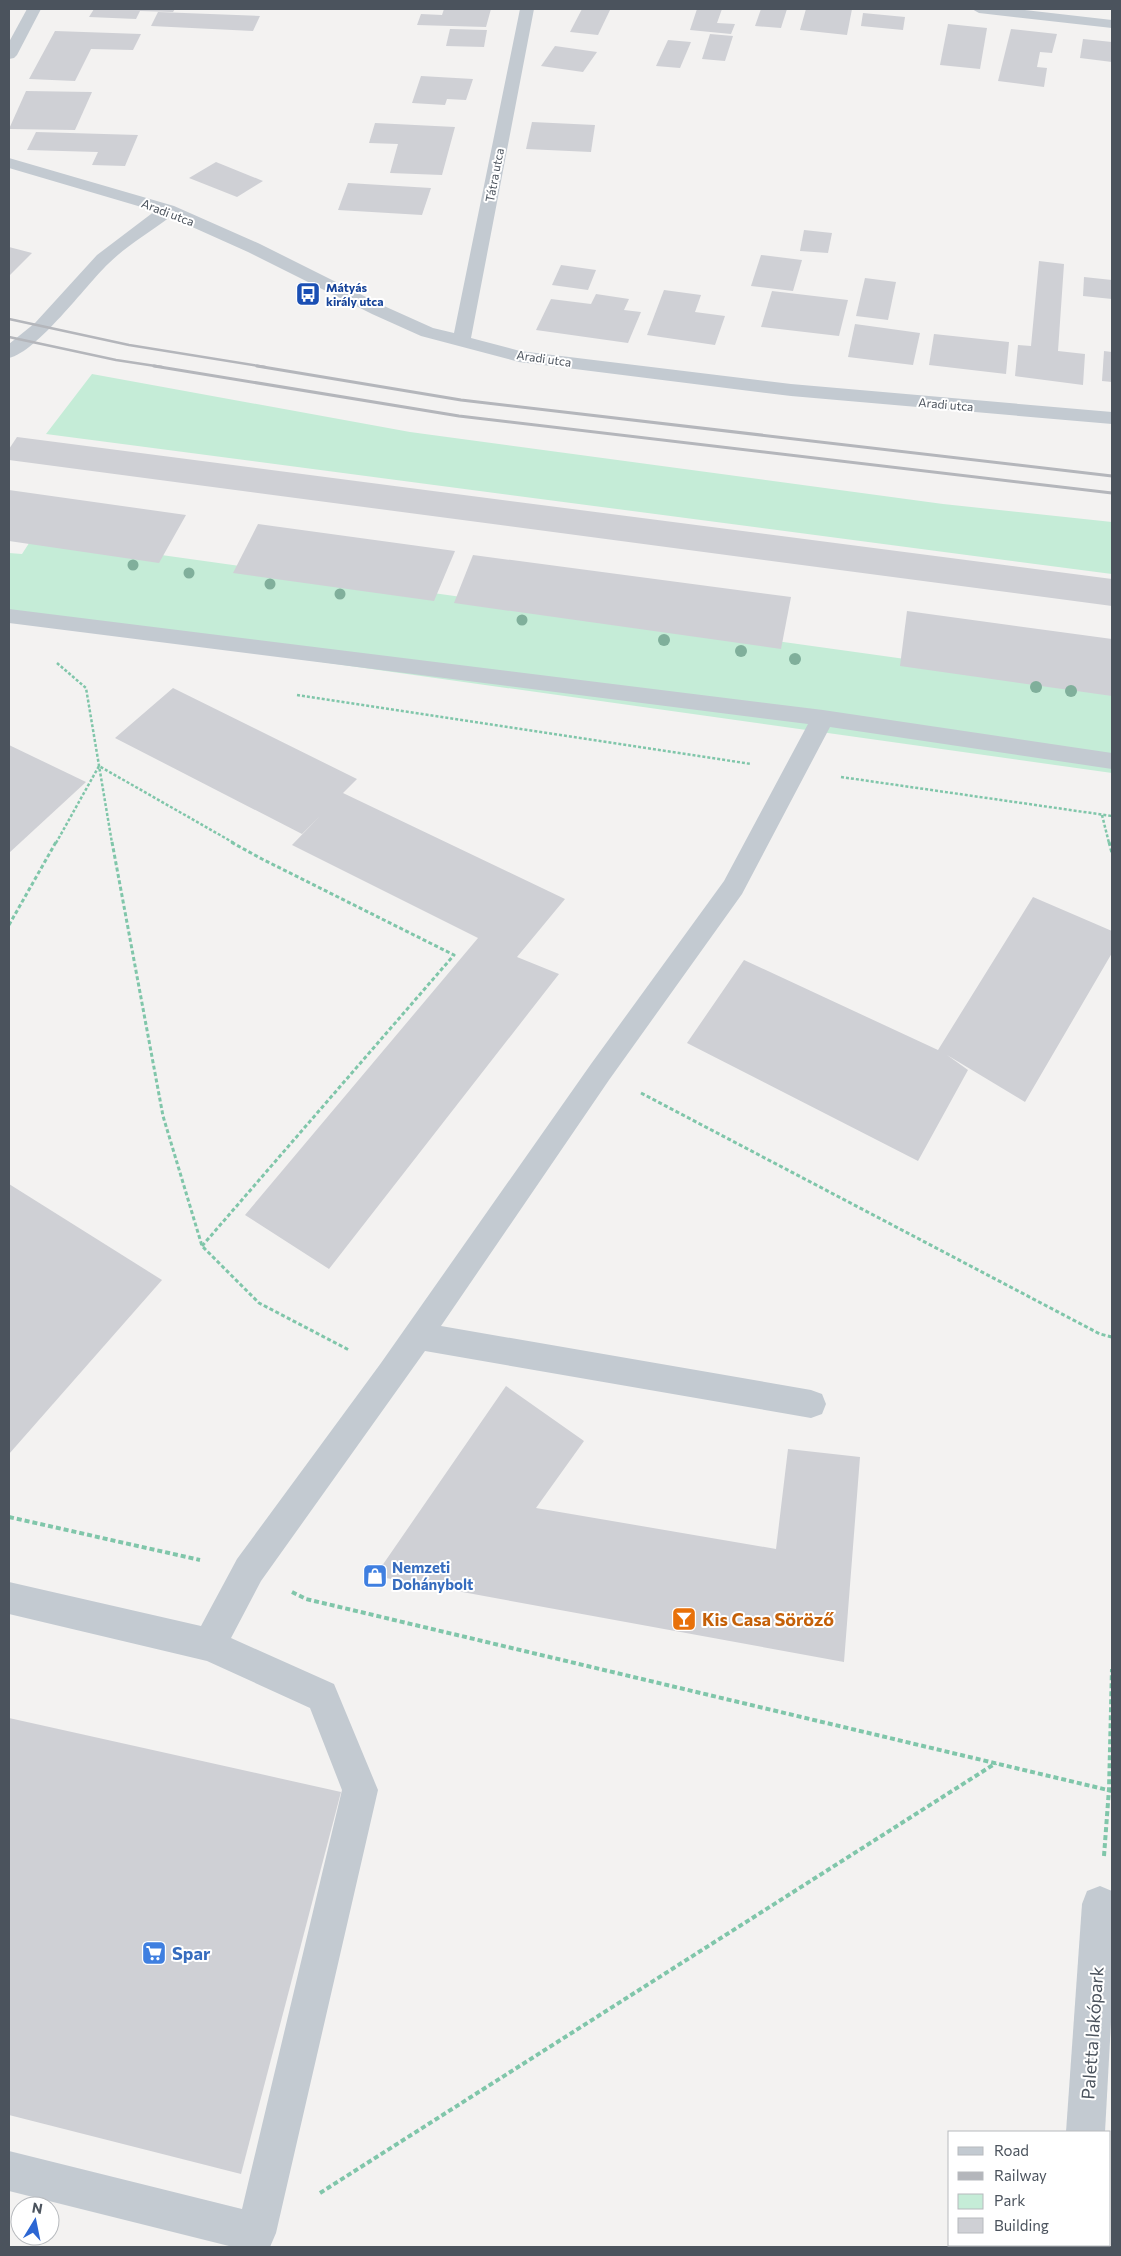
<svg xmlns="http://www.w3.org/2000/svg" width="1121" height="2256" viewBox="0 0 1121 2256" font-family="Commissioner,sans-serif">
<rect width="100%" height="100%" fill="#f3f2f1"/>
<g fill="#c5ecd7">
<path d="M92 374 410 432 943 504 1112 522V574L46 434Z"/>
<path d="M33 537 1112 688V773L9 618V553L22 554Z"/>
</g>
<g fill="#cfd0d5">
<path d="M94 9H175L173 12 140 11 136 19 89 17Z"/>
<path d="M444 9H491L486 27 417 25 421 14 442 15Z"/>
<path d="M582 9 610 10 598 35 570 32Z"/>
<path d="M697 9H722L717 23 735 24 731 34 690 30Z"/>
<path d="M761 9H787L781 28 755 26Z"/>
<path d="M806 9H852L847 35 800 30Z"/>
<path d="M158 12 260 16 253 31 151 26Z"/>
<path d="M863 13 905 17 903 30 861 26Z"/>
<path d="M948 24 987 28 980 69 940 65Z"/>
<path d="M450 29 487 30 484 47 446 46Z"/>
<path d="M1011 29 1057 34 1052 53 1040 52 1037 67 1047 68 1044 87 998 81Z"/>
<path d="M55 31 141 34 133 50 91 49 75 81 29 79Z"/>
<path d="M710 34 733 36 725 61 702 59Z"/>
<path d="M1083 39 1112 42V62L1080 58Z"/>
<path d="M668 40 691 42 680 68 656 66Z"/>
<path d="M555 46 597 52 583 72 541 66Z"/>
<path d="M421 76 473 79 466 100 447 99 445 105 412 103Z"/>
<path d="M26 91 92 92 75 130 9 129Z"/>
<path d="M532 122 595 125 591 152 526 149Z"/>
<path d="M375 123 455 127 442 175 390 173 398 144 369 143Z"/>
<path d="M36 132 138 135 125 166 92 165 98 152 27 150Z"/>
<path d="M216 162 263 181 237 197 189 178Z"/>
<path d="M348 183 431 188 422 215 338 210Z"/>
<path d="M804 230 832 233 828 253 800 251Z"/>
<path d="M9 247 32 253 9 276Z"/>
<path d="M761 255 802 260 793 291 751 286Z"/>
<path d="M1039 261 1064 264 1058 351 1085 354 1083 385 1015 376 1018 345 1031 346Z"/>
<path d="M561 265 596 270 588 290 552 285Z"/>
<path d="M1084 277 1112 280V299L1083 296Z"/>
<path d="M865 278 896 282 888 320 856 316Z"/>
<path d="M664 290 701 295 695 312 725 316 715 345 647 335Z"/>
<path d="M772 291 848 300 839 336 761 327Z"/>
<path d="M596 294 629 299 624 310 641 312 628 343 536 330 551 299 591 304Z"/>
<path d="M855 324 920 333 913 365 848 357Z"/>
<path d="M934 334 1009 342 1006 374 929 365Z"/>
<path d="M1104 351 1112 352V382L1102 381Z"/>
<path d="M17 437 1112 579V606L9 460V449Z"/>
<path d="M9 490 186 515 159 563 9 541Z"/>
<path d="M258 524 455 551 434 601 233 573Z"/>
<path d="M473 555 791 597 781 649 454 603Z"/>
<path d="M907 611 1112 639V696L900 666Z"/>
<path d="M173 688 357 779 343 793 565 899 517 957 559 974 329 1269 245 1215 478 938 292 845 320 816 302 834 115 738Z"/>
<path d="M9 745 86 782 9 853Z"/>
<path d="M1033 897 1112 931V953L1025 1102 947 1055 968 1070 918 1161 687 1043 744 960 938 1050Z"/>
<path d="M9 1184 162 1280 9 1454Z"/>
<path d="M506 1386 584 1441 536 1508 776 1549 788 1449 860 1457 844 1662 375 1576Z"/>
<path d="M9 1718 341 1792 241 2174 9 2115Z"/>
</g>
<g fill="none" stroke-linecap="round" stroke-linejoin="round">
<g stroke="#80c6aa" stroke-width="2.5" stroke-dasharray="3 2" stroke-linecap="butt">
<path d="M57 663 86 688 112 843"/>
<path d="M297 695 751 764"/>
<path d="M841 777 1112 816"/>
<path d="M1102 815 1109 843"/>
<path d="M56 843 99 766 234 843"/>
</g>
<g stroke="#80c6aa" stroke-width="3" stroke-dasharray="4 2.5" stroke-linecap="butt">
<path d="M112 842 163 1116 202 1246 259 1303 349 1350"/>
<path d="M1109 842 1112 853"/>
<path d="M9 925 56 842"/>
<path d="M641 1093 1100 1334 1112 1337"/>
<path d="M202 1246 454 955 262 859 231 842"/>
</g>
<g stroke="#80c6aa" stroke-width="4" stroke-dasharray="5 3" stroke-linecap="butt">
<path d="M9 1517 200 1560"/>
<path d="M292 1592 306 1599 1112 1791"/>
<path d="M1104 1856 1109 1789 1112 1669"/>
<path d="M320 2193 996 1763"/>
</g>
<g fill="#c3cad1" fill-rule="evenodd">
<path d="M27 9H41L17 55 14 58 9 59V42Z"/>
<path d="M520 9H534L471 338 520 351 791 384 1112 412V424L791 396 519 362 421 336 372 314 248 252 170 217C150 232 126 246 108 264 86 285 37 352 9 358V344L35 323 97 255 155 211 9 168V158L174 206 260 244 384 306 433 328 454 333Z"/>
<path d="M972 9H1016L1112 20V28L979 13Z"/>
<path d="M9 609 823 710 1112 753V769L830 727 742 894 609 1080 441 1326 811 1390 822 1394 826 1404 822 1414 811 1418 425 1351 261 1581 231 1638 334 1684 378 1790 276 2233 270 2247H233L9 2191V2151L242 2209 342 1790 310 1708 207 1661 9 1614V1582L201 1626 237 1559 381 1363 591 1064 724 881 808 724 9 623Z"/>
<path d="M1100 1886 1112 1891V2004L1105 2132H1066L1082 1904 1087 1891Z"/>
<path d="M1053 2245H1093L1092 2247H1052Z"/>
</g>
<g stroke="#b4b6bb" stroke-width="2.5">
<path d="M9 319 129 345 265 367"/>
<path d="M9 337 116 360 162 367"/>
</g>
<g stroke="#b4b6bb" stroke-width="3">
<path d="M154 366 459 416 1112 493"/>
<path d="M257 366 461 400 1112 476"/>
</g>
</g>
<g fill="#80af9b">
<circle cx="133" cy="565" r="5.5"/>
<circle cx="189" cy="573" r="5.5"/>
<circle cx="270" cy="584" r="5.5"/>
<circle cx="340" cy="594" r="5.5"/>
<circle cx="522" cy="620" r="5.5"/>
<circle cx="664" cy="640" r="6"/>
<circle cx="741" cy="651" r="6"/>
<circle cx="795" cy="659" r="6"/>
<circle cx="1036" cy="687" r="6"/>
<circle cx="1071" cy="691" r="6"/>
</g>
<defs>
<symbol id="bus-square" viewBox="-11 -11 22 22"><rect x="-9" y="-9" width="18" height="18" rx="4" fill="#1a4fb4" stroke="#fff"/><path d="M-5-6H5V4H4V6H2V4H-2V6H-4V4H-5ZM-3.5-4V0h7V-4ZM-3.5 1.2v1.5H-2V1.2ZM2 1.2v1.5H3.5V1.2Z" fill="#fff"/></symbol>
<symbol id="shop-square" viewBox="-11 -11 22 22"><rect x="-9" y="-9" width="18" height="18" rx="4" fill="#3f7fe0" stroke="#fff"/><path d="M-5-2.5h2.3a2.7 3.5 0 0 1 5.4 0H5L5.5 6h-11ZM-1.5-2.5h3a1.5 2.3 0 0 0-3 0Z" fill="#fff"/></symbol>
<symbol id="bar-square" viewBox="-11 -11 22 22"><rect x="-9" y="-9" width="18" height="18" rx="4" fill="#e8710a" stroke="#fff"/><path d="M-6-5H6L.8 .8V4.5H3.5V6h-7V4.5H-.8V.8Z" fill="#fff"/></symbol>
<symbol id="supermarket-square" viewBox="-11 -11 22 22"><rect x="-9" y="-9" width="18" height="18" rx="4" fill="#3f7fe0" stroke="#fff"/><path d="M-6-5.5h2.5l.6 2H6L4.5 2H-2.5L-4.4-4H-6ZM-1.5 3.2a1.3 1.3 0 1 0 .1 0ZM3 3.2a1.3 1.3 0 1 0 .1 0Z" fill="#fff"/></symbol>
</defs>
<g fill-rule="evenodd">
<use href="#bus-square" x="294" y="280" width="28" height="28"/>
<use href="#shop-square" x="361" y="1562" width="28" height="28"/>
<use href="#bar-square" x="670" y="1605" width="28" height="28"/>
<use href="#supermarket-square" x="140" y="1939" width="28" height="28"/>
</g>
<g text-anchor="middle" dominant-baseline="central" stroke-width="4" stroke-linejoin="round" paint-order="stroke">
<g font-size="12" fill="#4b535d" stroke="#fff">
<text transform="translate(494 175) rotate(-79)">Tátra utca</text>
<text transform="translate(168 212) rotate(21)">Aradi utca</text>
<text transform="translate(544 358) rotate(8)">Aradi utca</text>
<text transform="translate(946 404) rotate(5)">Aradi utca</text>
</g>
<g font-size="12" font-weight="bold" fill="#164399" stroke="#fff" text-anchor="start">
<text x="326" y="287">Mátyás<tspan x="326" dy="14">király utca</tspan></text>
</g>
<g font-size="15" font-weight="bold" fill="#366cbe" stroke="#fff" text-anchor="start">
<text x="392" y="1567">Nemzeti<tspan x="392" dy="17">Dohánybolt</tspan></text>
</g>
<g font-size="18" font-weight="bold" fill="#c56008" stroke="#fff" text-anchor="start">
<text x="702" y="1619">Kis Casa Söröző</text>
</g>
<g font-size="18" font-weight="bold" fill="#366cbe" stroke="#fff" text-anchor="start">
<text x="172" y="1953">Spar</text>
</g>
<g font-size="18" fill="#4b535d" stroke="#fff">
<text transform="translate(1092 2033) rotate(-86)">Paletta lakópark</text>
</g>
</g>
<rect width="1121" height="2256" fill="none" stroke="#4b535d" stroke-width="20"/>
<rect x="948" y="2131" width="162" height="115" fill="#ffffff" stroke="#b7babe"/>
<rect x="958" y="2147" width="25" height="8" fill="#c3cad1" stroke="#b7babe"/>
<text x="994" y="2156" font-size="15" fill="#4b535d">Road</text>
<rect x="958" y="2172" width="25" height="8" fill="#b4b6bb" stroke="#b7babe"/>
<text x="994" y="2181" font-size="15" fill="#4b535d">Railway</text>
<rect x="958" y="2194" width="25" height="15" fill="#c5ecd7" stroke="#b7babe"/>
<text x="994" y="2206" font-size="15" fill="#4b535d">Park</text>
<rect x="958" y="2218" width="25" height="15" fill="#cfd0d5" stroke="#b7babe"/>
<text x="994" y="2231" font-size="15" fill="#4b535d">Building</text>
<g transform="translate(35 2221) rotate(10)"><circle r="24" fill="#ffffff" stroke="#b7babe"/>
<path d="M0-4L9 19L0 12L-9 19Z" fill="#2c66d3"/>
<text y="-8" font-size="14" font-weight="bold" text-anchor="middle" fill="#4b535d">N</text>
</g>
</svg>
